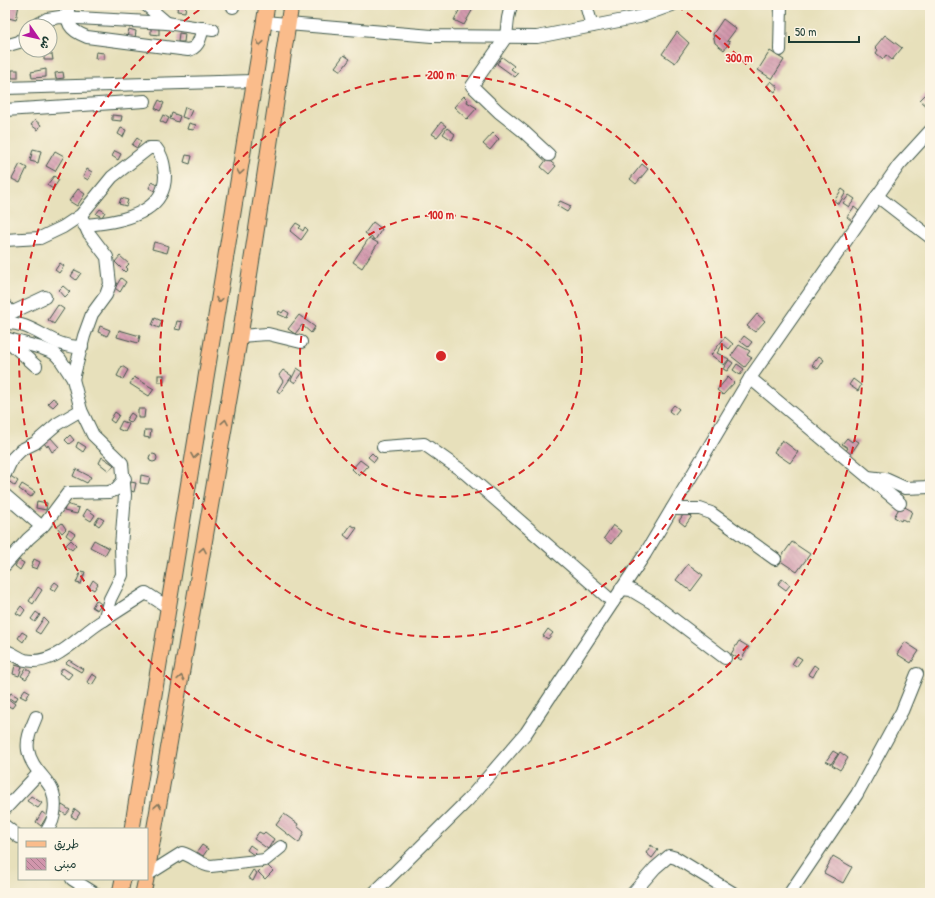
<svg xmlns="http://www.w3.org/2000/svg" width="935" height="898" viewBox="0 0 935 898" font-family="'Patrick Hand','Playpen Sans Arabic',sans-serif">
<defs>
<pattern id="building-back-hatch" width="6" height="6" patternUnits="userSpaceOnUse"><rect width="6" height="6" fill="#d196ac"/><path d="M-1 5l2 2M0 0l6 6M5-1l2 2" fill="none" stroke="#a97c8d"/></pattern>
</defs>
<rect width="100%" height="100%" fill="#fcf5e5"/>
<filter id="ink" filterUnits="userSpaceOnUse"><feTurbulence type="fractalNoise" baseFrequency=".025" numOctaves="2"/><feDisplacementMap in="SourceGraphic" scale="8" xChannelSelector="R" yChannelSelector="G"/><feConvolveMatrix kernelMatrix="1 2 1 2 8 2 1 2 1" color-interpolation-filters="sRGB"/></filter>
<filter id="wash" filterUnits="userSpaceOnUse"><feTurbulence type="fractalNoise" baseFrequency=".012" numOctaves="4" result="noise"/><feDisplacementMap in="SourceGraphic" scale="16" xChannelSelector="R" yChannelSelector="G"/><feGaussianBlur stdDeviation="0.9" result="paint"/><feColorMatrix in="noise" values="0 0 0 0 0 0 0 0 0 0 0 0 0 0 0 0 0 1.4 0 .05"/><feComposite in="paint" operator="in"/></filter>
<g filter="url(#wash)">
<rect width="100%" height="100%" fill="#e7e0bb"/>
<g id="blocks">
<g fill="url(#building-back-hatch)">
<path d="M5 5H19L16 20 5 17Z"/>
<path d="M178 5H186L185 12 177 11Z"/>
<path d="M462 5 474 7 464 25 454 20Z"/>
<path d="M723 19 736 29 727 41 730 42 724 50 715 43 713 34Z"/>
<path d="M151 28 159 29V35L151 34Z"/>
<path d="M129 29 136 31 135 38 127 37Z"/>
<path d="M677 32 689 43 675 63 662 54Z"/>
<path d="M179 33 185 34 184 42H178Z"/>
<path d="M885 35 902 48 892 60 886 55 883 59 876 53 878 50 875 47Z"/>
<path d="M770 51 784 60 772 79 758 70Z"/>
<path d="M96 52 104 53V59L95 58Z"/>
<path d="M44 54H52L53 60H44Z"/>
<path d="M344 55 350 59 341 71 335 67Z"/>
<path d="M502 57 514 66 511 69 518 74 515 77 497 64Z"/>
<path d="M46 69V77L32 78 31 72Z"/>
<rect x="12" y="70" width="6" height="8"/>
<path d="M63 72 64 78 56 79 55 73Z"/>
<path d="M771 81 778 87 775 92 767 86Z"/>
<path d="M928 92 930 94V109L920 100Z"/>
<path d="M464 96 468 100 467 102 477 108 467 119 454 107Z"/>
<path d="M159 100 164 103 160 111 155 108Z"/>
<path d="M185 107 192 110 188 119 182 117Z"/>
<path d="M172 113 180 116 178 122 170 119Z"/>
<path d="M112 115 122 116 121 121 112 120Z"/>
<path d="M163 115 169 118 166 124 160 121Z"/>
<path d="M35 120 41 125 38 130 31 125Z"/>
<path d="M441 122 446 126 437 137 432 134Z"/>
<path d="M189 123 196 125 194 130 187 129Z"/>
<path d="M121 128 126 130 123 137 118 134Z"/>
<path d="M447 128 455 134 452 140 443 134Z"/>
<path d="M493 133 499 139 490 150 483 144Z"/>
<path d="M137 138 141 141 137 148 132 145Z"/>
<path d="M33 149 41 151 38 163 30 161Z"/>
<path d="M55 151 64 156 55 171 46 166Z"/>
<path d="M115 151 121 154 118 160 112 156Z"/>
<path d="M186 155 192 156 190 164 184 162Z"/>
<path d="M547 159 556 166 549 174 541 167Z"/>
<path d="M20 164 27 168 20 183 12 179Z"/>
<path d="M642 164 648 169 636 184 630 179Z"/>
<path d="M87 169 92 172 88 180 83 177Z"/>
<path d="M54 176 59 180 53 189 47 185Z"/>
<path d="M152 182 160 186 157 192 149 188Z"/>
<path d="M78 189 85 194 77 206 69 201Z"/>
<path d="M842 189 846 192 839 204 834 201Z"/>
<path d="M849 195 855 199 849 207 843 203Z"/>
<path d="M121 198 128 200 126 206 119 204Z"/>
<path d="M560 201 571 206 567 212 557 206Z"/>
<path d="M854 207 859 211 852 221 847 217Z"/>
<path d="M100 209 105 212 102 217 96 214Z"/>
<path d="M373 222 382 229 375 240 365 233Z"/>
<path d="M296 223 301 226 299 228 303 231 305 227 308 230 301 240 290 231Z"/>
<path d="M369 238 378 243 362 268 353 262Z"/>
<path d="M154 242 169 246 167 253 152 249Z"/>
<path d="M120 256 129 264 126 267 128 269 125 272 115 262Z"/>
<path d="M60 263 64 266 59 273 55 270Z"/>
<path d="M75 270 81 273 76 280 71 276Z"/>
<path d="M121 278 126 282 120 292 115 288Z"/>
<path d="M63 286 70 292 65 297 59 290Z"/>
<path d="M58 305 64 309 54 324 48 320Z"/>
<path d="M284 310 289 313 287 318 278 314 279 311 282 313Z"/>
<path d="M757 314 765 321 755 332 747 326Z"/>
<path d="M299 315 315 327 311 333 302 325 295 334 288 329Z"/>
<path d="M155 318 162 321 159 328 152 325Z"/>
<path d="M177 321 182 322 180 330 175 329Z"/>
<path d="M100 326 110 330 107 336 98 332Z"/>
<path d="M119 330 140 336 138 343 117 337Z"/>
<path d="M744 336 752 342 748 347 740 341Z"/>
<path d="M725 337 733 344 729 349 723 344 717 353 729 359 724 365 711 355Z"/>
<path d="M739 345 750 351 747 355 752 358 745 367 731 356Z"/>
<path d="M819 356 824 360 818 369 812 365Z"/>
<path d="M729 360 733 363 727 371 723 369Z"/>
<path d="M737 364 744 369 740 375 733 370Z"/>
<path d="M122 366 128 370 123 379 117 376Z"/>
<path d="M297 368 303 372 295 383 291 380Z"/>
<path d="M283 370 292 376 280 393 277 391 283 381 279 375Z"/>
<rect x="158" y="375" width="6" height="7"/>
<path d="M134 377 154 389 149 396 130 384Z"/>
<path d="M728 377 734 383 723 395 717 390Z"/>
<path d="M853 379 861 385 858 391 849 385Z"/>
<path d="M53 398 58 402 53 407 48 403Z"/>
<path d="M674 405 679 409 674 415 669 411Z"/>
<path d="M138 409H145L144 418H138Z"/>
<path d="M115 412 119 415 114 423 110 420Z"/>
<path d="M131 413 135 416 131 423 126 420Z"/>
<path d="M122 421 129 424 125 432 118 429Z"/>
<path d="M145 430H151L150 438 144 437Z"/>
<path d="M70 435 74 440 69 444 65 440Z"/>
<path d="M50 437 59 447 52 452 48 445 47 447 44 443Z"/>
<path d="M847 438 852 442 854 439 859 442 848 458 843 455 848 448 842 444Z"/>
<path d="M782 440 798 452 790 463 774 452Z"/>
<path d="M78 442 86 447 83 452 76 447Z"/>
<path d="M372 453 377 458 374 462 368 457Z"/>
<circle cx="153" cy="458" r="4"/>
<path d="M102 457 114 465 109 471 99 463Z"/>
<path d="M360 460 368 466 359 476 352 469Z"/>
<path d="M76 469 91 477 87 483 73 476Z"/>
<path d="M9 475 18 481 15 486 6 479Z"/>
<path d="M141 475 150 477 148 484 140 483Z"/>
<path d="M131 482 136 483 134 492 129 490Z"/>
<path d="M22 484 35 492 31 497 19 489Z"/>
<path d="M37 501 47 503 46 510 36 508Z"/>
<path d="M66 504 79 508 77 514 64 511Z"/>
<path d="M901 505 912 511 908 522 902 519 901 521 894 517Z"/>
<path d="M87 509 95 515 91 521 83 516Z"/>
<path d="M685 512 692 516 685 526 679 521Z"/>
<path d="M99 517 104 520 99 526 95 523Z"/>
<path d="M62 523 66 529 62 533 57 527Z"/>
<path d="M351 525 357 528 349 539 344 535Z"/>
<path d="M613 525 621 531 611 544 604 538Z"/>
<path d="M69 530 75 534 71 539 66 535Z"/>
<path d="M71 540 76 545 72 550 66 545Z"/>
<path d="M94 540 109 548 105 555 90 547Z"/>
<path d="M792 542 810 554 797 572 779 560Z"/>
<path d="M34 559 40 562 37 569 31 567Z"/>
<path d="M19 560 24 563 20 570 15 566Z"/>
<path d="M688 564 703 575 691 591 676 580Z"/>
<path d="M81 571 85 572 81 584 76 583Z"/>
<path d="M782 579 790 585 786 590 778 584Z"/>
<path d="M93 580 98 584 94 590 89 587Z"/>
<path d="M55 582 59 585 55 591 50 588Z"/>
<path d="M38 587 42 590 33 604 29 601Z"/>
<path d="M96 600 101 604 97 610 92 607Z"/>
<path d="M21 606 25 610 21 616 16 613Z"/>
<path d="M36 612 40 615 35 622 31 619Z"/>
<path d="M44 618 48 622 40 634 35 631Z"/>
<path d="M548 629 553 633 548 639 543 636Z"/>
<path d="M22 632 27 635 23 642 18 638Z"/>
<path d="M739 641 749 647 741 660 731 654Z"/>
<path d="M905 642 919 651 911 663 897 654Z"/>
<path d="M797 656 802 659 796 667 792 664Z"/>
<path d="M69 660 83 669 81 672 66 663Z"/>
<path d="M15 665 22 667 19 676 13 674Z"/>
<path d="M814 665 818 668 813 677 808 674Z"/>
<path d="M26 668 31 672 26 679 21 676Z"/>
<path d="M63 668 72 674 68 679 59 673Z"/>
<path d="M92 674 97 677 92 685 87 682Z"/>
<path d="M25 689 30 692 26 699 20 696Z"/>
<path d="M11 693 18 697 15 702 8 697Z"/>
<path d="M7 698 15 704 12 708 5 704Z"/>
<path d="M833 751 838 754 831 764 826 761Z"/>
<path d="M840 752 848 758 840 770 832 765Z"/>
<path d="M31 796 42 803 38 808 27 801Z"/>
<path d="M62 805 70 810 66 815 59 810Z"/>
<path d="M75 809 80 813 76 819 71 816Z"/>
<path d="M42 812 47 816 41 826 36 822Z"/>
<path d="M284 814 298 824 297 826 304 832 299 843 276 825Z"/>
<path d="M259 832 263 834 265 832 274 839 268 849 254 839Z"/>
<path d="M202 845 208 849 203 856 197 852Z"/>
<path d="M250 845 257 850 254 855 247 850Z"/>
<path d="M651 845 658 850 652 858 646 853Z"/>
<path d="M833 856 852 867 843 883 824 873Z"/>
<path d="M266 864 273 871 265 879 258 872Z"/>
<path d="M253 870 257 873 253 881 248 878Z"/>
</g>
</g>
</g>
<g filter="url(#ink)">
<use href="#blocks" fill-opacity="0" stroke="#3d5548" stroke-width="1"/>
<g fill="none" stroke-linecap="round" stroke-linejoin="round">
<defs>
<g id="minor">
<path d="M69 5C65 23 69 30 87 37L188 50C199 48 200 38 203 28"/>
<path d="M146 5 167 23"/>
<path d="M233 5V7"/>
<path d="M511 5 508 18 506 37 472 86 499 112 523 131 549 155"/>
<path d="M586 5 592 26"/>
<path d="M264 22 432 36 537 37 639 17 672 5"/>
<path d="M35 26 47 19 60 17 167 23 213 30"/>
<path d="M5 46 19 42 26 36"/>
<path d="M780 50 781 5"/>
<path d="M5 88 254 81"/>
<path d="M5 110 145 101"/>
<path d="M877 196 930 237"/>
<path d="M5 240 40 238 63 227 81 215 112 177 149 148H156C163 157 164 165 165 176 165 216 114 223 84 225"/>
<path d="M5 305 11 313 45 297"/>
<path d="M5 323C33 321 53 349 82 347"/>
<path d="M240 336 268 334 301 342"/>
<path d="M5 338 41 348 54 353 60 359 73 379 81 410 93 435 122 463 125 495 121 547 122 575 110 599 104 620C79 634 56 667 25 660 18 658 12 652 5 651"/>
<path d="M7 340 36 366"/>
<path d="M750 378 868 477 885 479 905 488 930 487"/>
<path d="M73 379 84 336 92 314 106 295 110 284 107 257 88 232 82 218"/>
<path d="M383 447 424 444 465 473 613 602"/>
<path d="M5 474 12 459 21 450 35 443 57 424 81 410"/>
<path d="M868 477 900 503"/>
<path d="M5 495 42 527"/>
<path d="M672 509H700L711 513 775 559"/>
<path d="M5 565 28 539 44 525 68 493 109 492 115 490 125 479"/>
<path d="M621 589 631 590 651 602 725 658"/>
<path d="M104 620 146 593 169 608"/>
<path d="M36 717C32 727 26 738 28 750 31 768 46 777 52 790 57 802 55 819 48 829"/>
<path d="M5 809 39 773"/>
<path d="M5 826 19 837"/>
<path d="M147 875 182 853C193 856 200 865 211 866L265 860 281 847"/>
<path d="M72 879 94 893"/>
<path d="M374 893 468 800 526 733 645 554 750 378 899 165 930 131"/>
<path d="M633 893 655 868 669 856 676 858 733 893"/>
<path d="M790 893 857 794 902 711 917 674"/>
</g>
<g id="major">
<path d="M132 829 267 5"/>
<path d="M147 872 240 336 291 5"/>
<path d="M120 893 123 879"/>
<path d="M143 893 146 879"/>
</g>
</defs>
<use href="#minor" stroke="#3d5548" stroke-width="14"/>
<use href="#major" stroke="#3d5548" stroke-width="17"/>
<use href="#minor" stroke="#fff" stroke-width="12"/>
<use href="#major" stroke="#fabc8b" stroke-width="15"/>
</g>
<defs><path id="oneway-chevron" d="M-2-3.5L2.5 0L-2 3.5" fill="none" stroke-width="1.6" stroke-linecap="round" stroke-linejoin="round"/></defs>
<g stroke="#82765b">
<use href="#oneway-chevron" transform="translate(260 43) rotate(99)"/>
<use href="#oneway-chevron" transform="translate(240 172) rotate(99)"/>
<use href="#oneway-chevron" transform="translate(219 300) rotate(99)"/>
<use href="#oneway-chevron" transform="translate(225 422) rotate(-80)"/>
<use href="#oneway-chevron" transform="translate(194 456) rotate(99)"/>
<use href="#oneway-chevron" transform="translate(203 550) rotate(-80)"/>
<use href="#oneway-chevron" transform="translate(181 678) rotate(-80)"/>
<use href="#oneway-chevron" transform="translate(158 806) rotate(-80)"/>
</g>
</g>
<g fill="none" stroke="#d62828" stroke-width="2" stroke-dasharray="7 5">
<circle cx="441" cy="356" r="141"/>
<circle cx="441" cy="356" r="281"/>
<path d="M677 6A422 422 0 1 1 205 6"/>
</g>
<circle cx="441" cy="356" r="6" fill="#d62828" stroke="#fcf5e5" stroke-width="2"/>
<g font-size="12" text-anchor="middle" font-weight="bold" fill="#d62828" stroke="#fcf5e5" stroke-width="3" stroke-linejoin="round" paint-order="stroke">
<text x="739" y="62">300 m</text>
<text x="441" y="79">200 m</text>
<text x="441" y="219">100 m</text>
</g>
<rect width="935" height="898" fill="none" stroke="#fcf5e5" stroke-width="20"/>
<rect x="18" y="828" width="130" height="52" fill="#fcf5e5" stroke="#a4ab9e"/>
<rect x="26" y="841" width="20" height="6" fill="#fabc8b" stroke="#a4ab9e"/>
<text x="54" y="848" font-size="12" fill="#1f3d34">طريق</text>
<rect x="26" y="858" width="20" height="12" fill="url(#building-back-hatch)" stroke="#a4ab9e"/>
<text x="54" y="868" font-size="12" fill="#1f3d34">مبنى</text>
<g transform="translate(38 38) rotate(124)"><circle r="19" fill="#fcf5e5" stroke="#a4ab9e"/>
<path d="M0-3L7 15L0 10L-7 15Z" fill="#b5179e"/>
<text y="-6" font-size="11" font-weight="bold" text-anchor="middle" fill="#1f3d34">ش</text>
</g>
<path d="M789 36v6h70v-6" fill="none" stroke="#1f3d34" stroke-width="2"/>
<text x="795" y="36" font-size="12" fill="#1f3d34" stroke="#fcf5e5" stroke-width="3" paint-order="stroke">50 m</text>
</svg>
